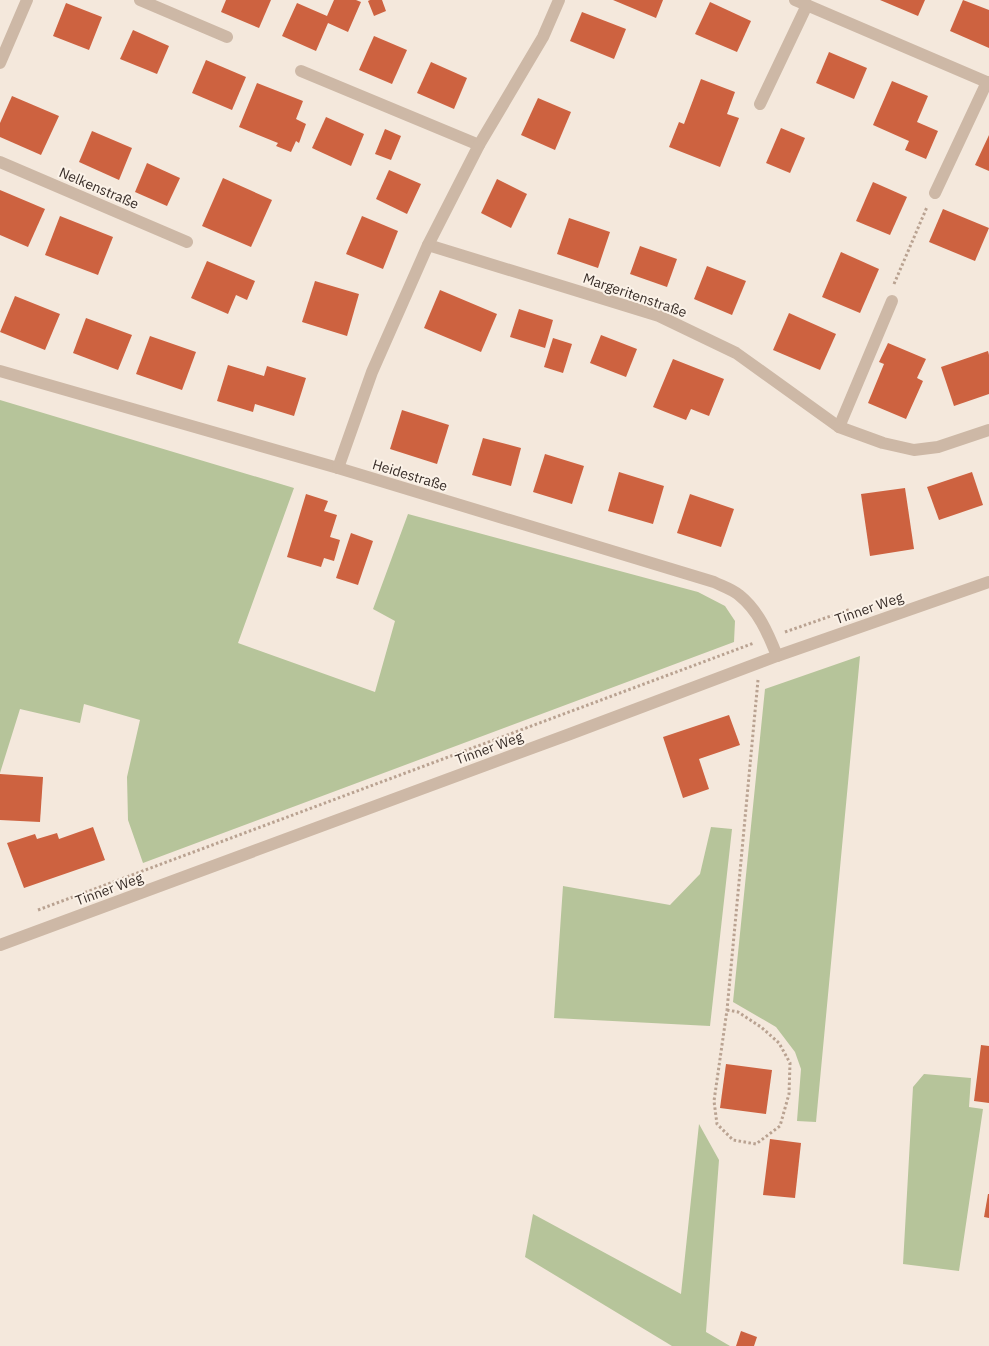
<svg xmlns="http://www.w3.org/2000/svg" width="989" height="1346" viewBox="0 0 989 1346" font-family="'IBM Plex Sans',sans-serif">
<rect width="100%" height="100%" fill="#f4e8dc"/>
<g fill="#b6c49a">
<path d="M0 400 294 488 238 643 375 692 395 621 373 609 408 514 698 592 725 606 735 621 734 642 143 863 128 820 127 777 140 720 84 704 80 723 20 709 0 773Z"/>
<path d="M860 656 816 1122 797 1121 801 1069 795 1052 776 1027 733 1002 765 689Z"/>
<path d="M711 827 732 829 710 1026 554 1018 563 886 670 905 700 874Z"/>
<path d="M924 1074 971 1078 969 1107 983 1109 959 1271 903 1264 913 1087Z"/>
<path d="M699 1124 719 1160 706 1332 730 1346H672L525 1257 533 1214 681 1294Z"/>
</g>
<g fill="#cd6240">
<path d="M226 0H271L259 28 221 12Z"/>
<path d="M334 0H356L361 2 348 32 328 23 316 51 282 36 297 3 327 16Z"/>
<path d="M370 0H382L386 11 374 16 368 1Z"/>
<path d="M613 0H663L656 18Z"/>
<path d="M880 0H925L918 16Z"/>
<path d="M963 0 989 10V48L950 31Z"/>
<path d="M710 2 751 21 737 52 695 34Z"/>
<path d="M66 3 102 17 89 50 53 36Z"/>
<path d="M582 12 626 29 614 59 570 41Z"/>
<path d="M133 30 169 46 157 74 120 59Z"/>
<path d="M374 36 407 50 392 84 359 70Z"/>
<path d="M829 52 867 68 854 99 816 83Z"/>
<path d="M206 60 246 77 232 110 192 93Z"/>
<path d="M431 62 467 78 454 109 417 93Z"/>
<path d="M701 79 735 92 727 114 739 118 720 167 669 147 679 122 684 124Z"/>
<path d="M892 81 928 96 917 122 938 131 926 159 905 150 909 141 873 125Z"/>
<path d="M257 83 303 101 296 119 306 124 299 143 296 141 291 152 276 146 278 143 239 127Z"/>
<path d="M12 96 59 116 41 155 0 137V123Z"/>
<path d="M538 98 571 112 555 150 521 135Z"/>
<path d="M326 117 364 134 351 166 312 148Z"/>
<path d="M781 128 805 138 790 173 766 163Z"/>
<path d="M385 129 401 136 391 160 375 154Z"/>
<path d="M92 131 132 148 119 180 79 162Z"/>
<path d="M989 135V171L975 165Z"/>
<path d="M147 163 180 178 167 206 135 192Z"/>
<path d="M389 170 421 184 407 214 376 199Z"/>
<path d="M223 178 272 200 251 247 202 226Z"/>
<path d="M497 179 527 194 511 228 481 213Z"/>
<path d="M873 182 907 197 890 235 856 221Z"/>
<path d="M0 190 45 209 28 247 0 235Z"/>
<path d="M943 209 989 228 975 261 929 242Z"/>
<path d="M60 216 113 237 98 275 45 255Z"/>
<path d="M362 216 398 231 383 269 346 254Z"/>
<path d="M569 218 610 232 598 268 557 254Z"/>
<path d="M640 246 677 259 667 287 630 274Z"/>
<path d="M841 252 879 269 860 313 822 297Z"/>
<path d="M207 261 255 281 247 300 236 295 228 314 191 298Z"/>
<path d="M707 266 746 281 732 315 694 299Z"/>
<path d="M315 281 359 294 347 336 302 322Z"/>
<path d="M440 290 497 314 481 352 424 328Z"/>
<path d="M15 296 60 314 45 350 0 332Z"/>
<path d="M519 309 553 320 545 348 510 337Z"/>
<path d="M789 313 836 334 820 370 773 350Z"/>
<path d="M86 318 132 335 118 370 73 353Z"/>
<path d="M601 335 637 349 626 377 590 363Z"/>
<path d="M150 336 196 352 182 390 136 374Z"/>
<path d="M553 338 572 344 563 373 544 367Z"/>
<path d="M888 343 926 359 917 378 923 381 906 419 868 403 884 364 879 362Z"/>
<path d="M988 351 989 355V394L954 406 941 367Z"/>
<path d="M673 359 724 379 709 416 691 409 686 420 653 407Z"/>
<path d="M228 365 264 376 267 366 306 378 294 416 255 404 253 412 217 401Z"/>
<path d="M402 410 449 425 437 464 390 449Z"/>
<path d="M483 438 521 448 511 486 472 475Z"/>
<path d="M545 454 584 466 572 504 533 492Z"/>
<path d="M619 472 664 486 653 524 608 511Z"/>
<path d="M972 472 983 505 939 520 927 487Z"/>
<path d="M905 488 914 549 870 556 861 494Z"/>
<path d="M306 494 328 501 324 511 337 515 330 537 340 540 334 561 324 558 321 567 287 557Z"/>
<path d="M690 494 734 509 721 547 677 533Z"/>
<path d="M351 533 373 541 358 585 336 578Z"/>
<path d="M729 715 740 745 699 759 709 789 683 798 663 737Z"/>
<path d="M0 774 43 777 40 822 0 820Z"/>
<path d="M93 827 105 860 24 888 7 843 35 834 37 839 57 833 59 839Z"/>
<path d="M981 1045 989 1046V1103L974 1101Z"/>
<path d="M726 1064 772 1070 766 1114 720 1108Z"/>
<path d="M770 1139 801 1143 795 1198 763 1195Z"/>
<path d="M988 1194H989V1218L984 1217Z"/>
<path d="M741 1331 757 1337 754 1346H736Z"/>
</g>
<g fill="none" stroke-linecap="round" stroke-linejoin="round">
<g stroke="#b9a291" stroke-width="3" stroke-dasharray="2.5 2.5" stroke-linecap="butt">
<path d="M894 284 927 207"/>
<path d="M785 632 851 609"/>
<path d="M38 910 754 643"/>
<path d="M727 1010 738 1012 761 1027 779 1043 790 1063 789 1094 780 1126 756 1144 733 1140 717 1124 714 1101 727 1010 758 680"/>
</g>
<g stroke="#cdb8a6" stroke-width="12">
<path d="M140 0 227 37"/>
<path d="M795 0 989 83"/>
<path d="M0 63 27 0"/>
<path d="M301 71 479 145"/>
<path d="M760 104 807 5"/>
<path d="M0 162 187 242"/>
<path d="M935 193 987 82"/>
<path d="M428 245 659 316 736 353 839 427 883 443 914 450 938 447 989 430"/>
<path d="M0 371 338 468 714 582C722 586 732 589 739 595 758 610 768 633 777 656"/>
<path d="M839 427 892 301"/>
<path d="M338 468 372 372 428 245 479 145 543 37 559 0"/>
<path d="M0 945 570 734 777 656 989 582"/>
</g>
</g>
<g text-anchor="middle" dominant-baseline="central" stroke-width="4" stroke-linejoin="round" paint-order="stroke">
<g font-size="14" fill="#382d28" stroke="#fbf2e8">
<text transform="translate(99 188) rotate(23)">Nelkenstraße</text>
<text transform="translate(635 295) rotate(19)">Margeritenstraße</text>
<text transform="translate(410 475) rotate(17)">Heidestraße</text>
<text transform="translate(869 608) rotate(-19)">Tinner Weg</text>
<text transform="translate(489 748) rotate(-20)">Tinner Weg</text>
<text transform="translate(109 889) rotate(-20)">Tinner Weg</text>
</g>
</g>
</svg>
